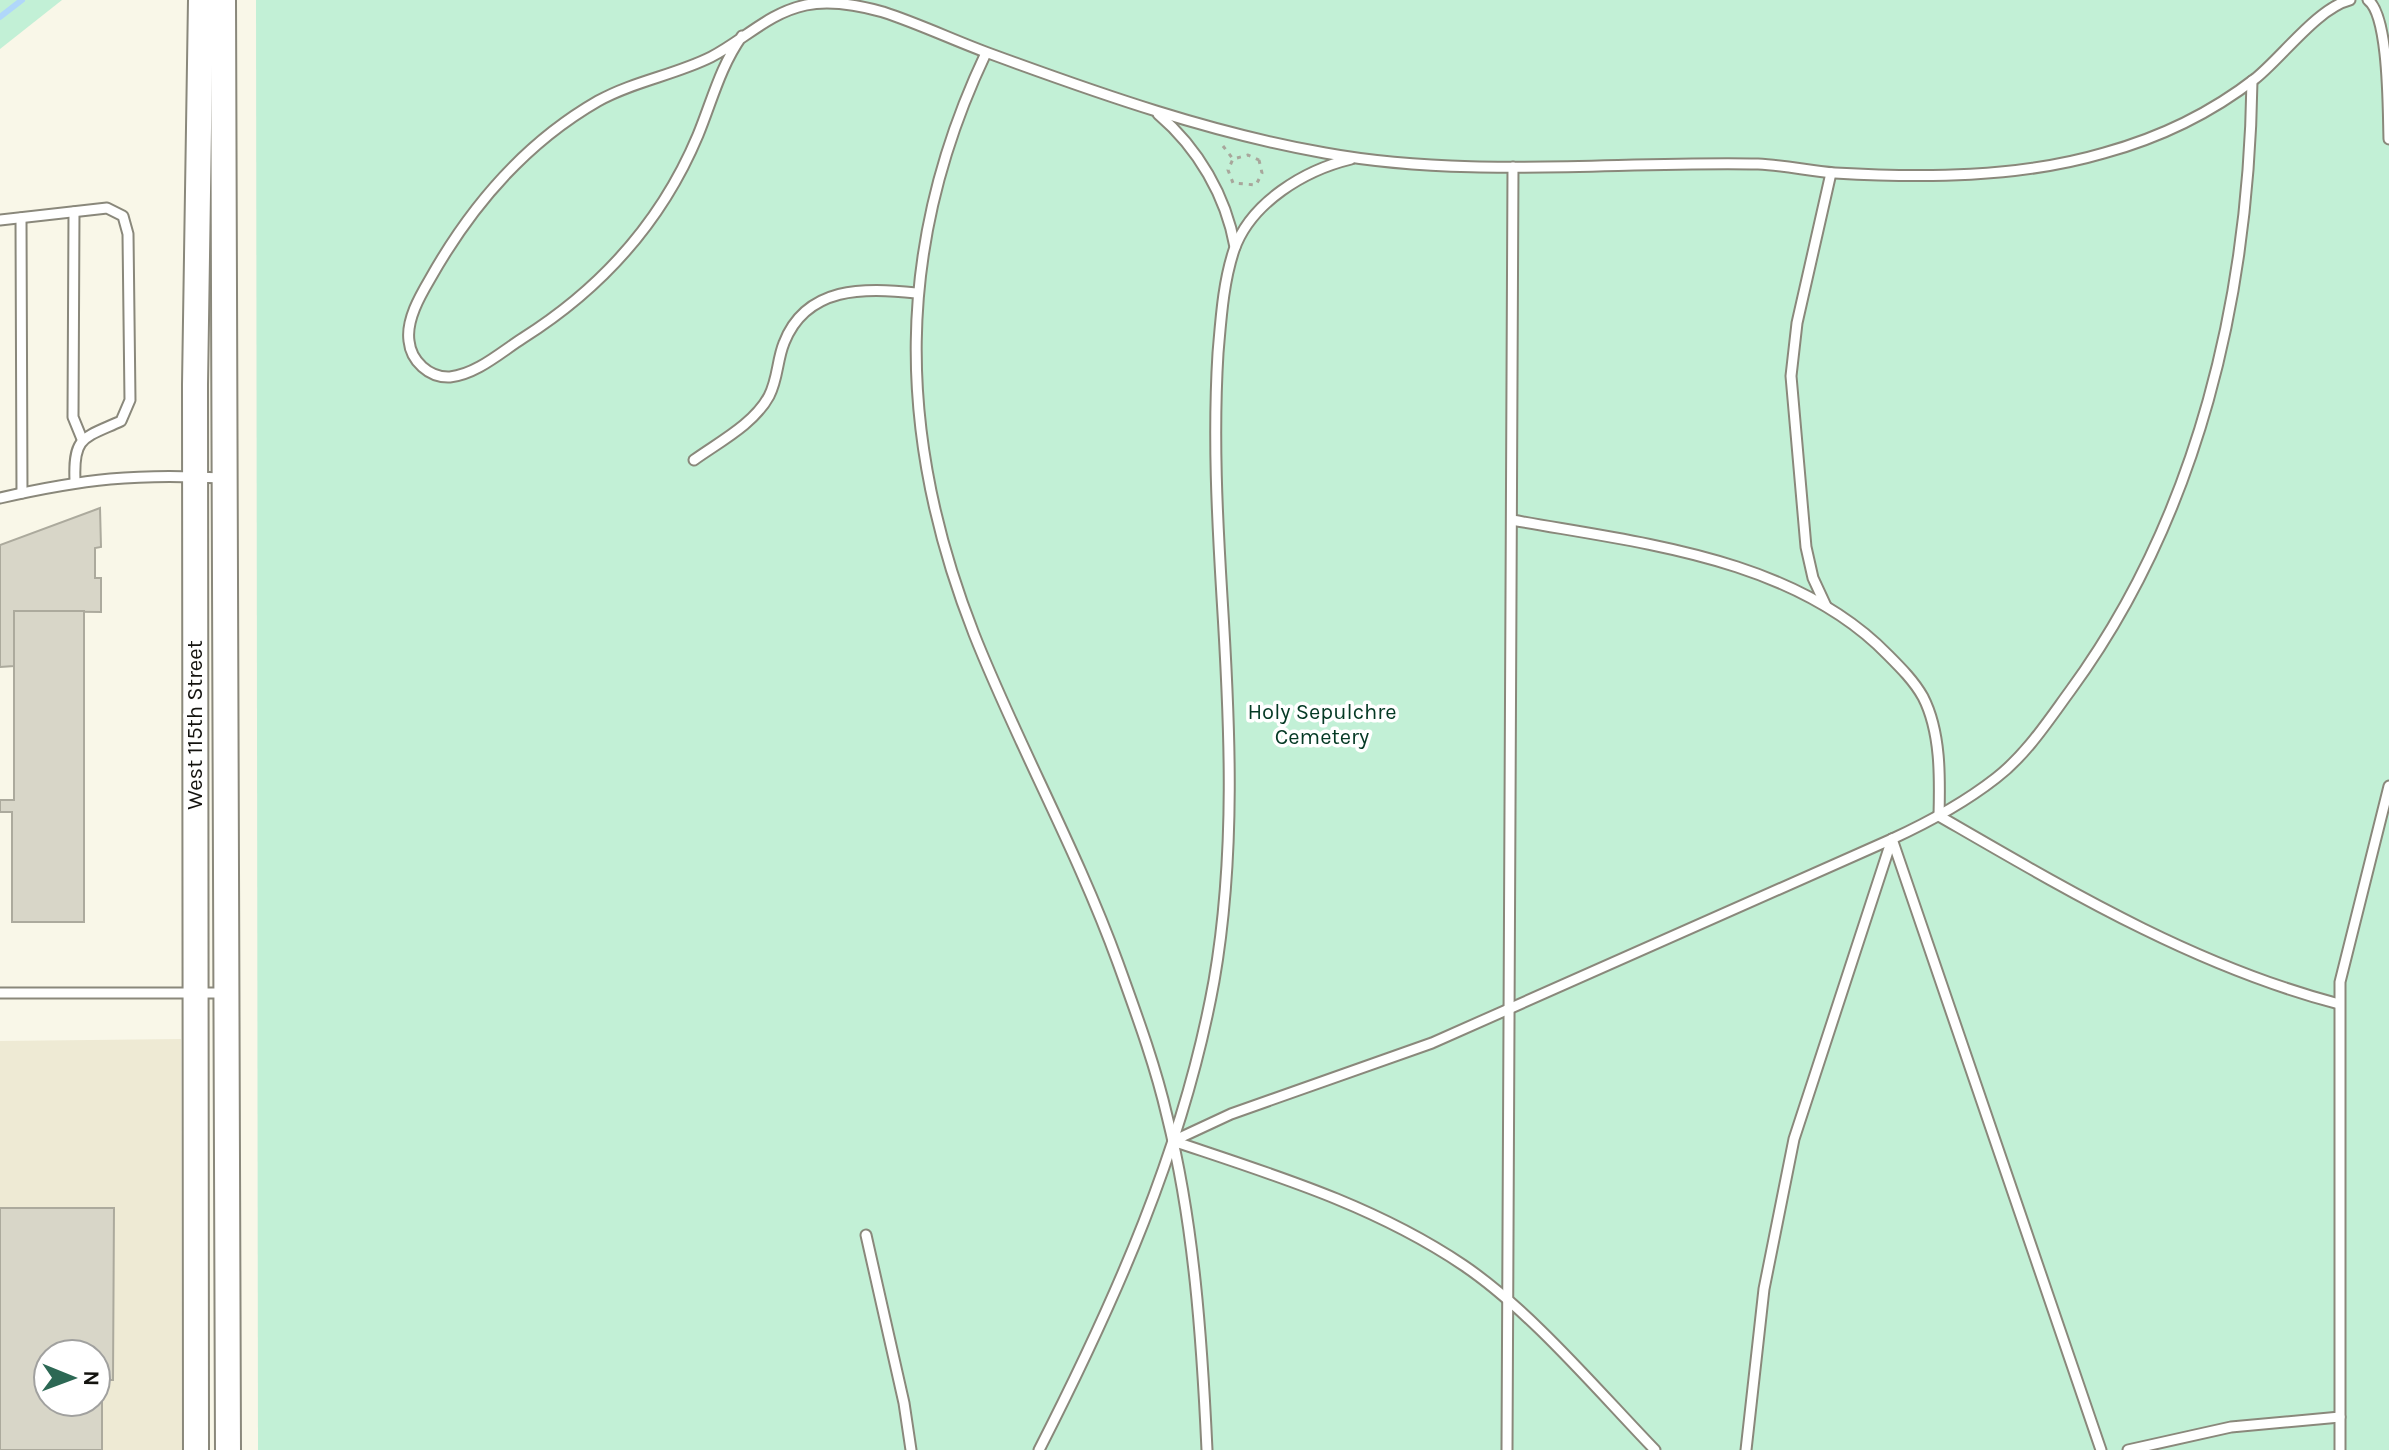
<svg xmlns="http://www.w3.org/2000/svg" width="2389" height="1450" viewBox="0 0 2389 1450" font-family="Karla,sans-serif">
<rect width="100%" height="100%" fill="#f9f7e8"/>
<path fill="#eeead4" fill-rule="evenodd" d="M181 1039 182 1450H0V1041ZM48 1354H96V1402H48Z"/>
<g fill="#c2f0d6">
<path d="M0 0H62L0 49Z"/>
<path d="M256 0H2389V1450H258Z"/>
</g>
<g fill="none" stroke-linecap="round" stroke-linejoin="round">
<path stroke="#b0d7fa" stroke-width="6" d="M0 17 22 0"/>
</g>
<g fill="#d8d6c8" stroke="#acaa9d" stroke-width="2" fill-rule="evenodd">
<path d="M100 508 101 547 95 548V578H101V612L14 611V666L0 667V545Z"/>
<path d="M14 611H84V922H12V812H0V800H14Z"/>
<path d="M0 1208H114L113 1380H102V1450H0ZM48 1354H96V1402H48Z"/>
</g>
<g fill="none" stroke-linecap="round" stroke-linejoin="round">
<defs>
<g id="lane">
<path d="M2368 0C2389 16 2388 108 2389 139"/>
<path d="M742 36C720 67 712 101 698 135 662 221 602 288 523 338 501 352 477 374 450 377 429 378 411 361 409 341 406 320 420 296 430 279 471 206 525 143 598 101 634 81 675 75 711 57 744 40 768 13 806 5 831 0 858 5 883 12 920 24 955 41 991 54 1100 94 1211 133 1325 153 1468 179 1614 161 1758 164 1784 165 1809 171 1835 173 1923 178 2019 178 2104 153 2159 138 2211 113 2256 78 2283 56 2318 8 2350 0"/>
<path d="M986 53C894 247 896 435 974 634 1018 745 1077 850 1118 963 1136 1013 1155 1064 1167 1116 1194 1223 1202 1340 1207 1450"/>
<path d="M1158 114C1198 148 1226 196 1235 247"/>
<path d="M74 212 73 417 82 439"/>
<path d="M21 218 22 493"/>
<path d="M0 220 107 208 123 216 128 234 130 400 121 421C84 438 73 436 75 480"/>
<path d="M694 460C719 442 754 424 769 396 778 379 777 360 784 343 806 286 865 287 916 293"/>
<path d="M0 498C83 479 137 473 222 478"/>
<path d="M1512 520C1639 543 1793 557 1888 655 1901 668 1914 681 1923 697 1941 732 1940 778 1939 816 2067 890 2194 966 2339 1004"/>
<path d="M1826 606 1813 578 1806 547 1791 376 1797 323 1831 173"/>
<path d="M1892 839 2101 1450"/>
<path d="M0 993H225"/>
<path d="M866 1235 904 1403 911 1450"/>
<path d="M1039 1450C1115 1301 1184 1147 1214 981 1236 855 1230 724 1222 597 1217 515 1213 435 1218 353 1221 319 1223 283 1234 250 1251 202 1305 170 1351 159"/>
<path d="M1507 1450 1513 167"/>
<path d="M1655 1450C1598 1391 1530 1310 1463 1265 1374 1205 1274 1175 1173 1141L1231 1114 1432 1043 1892 839C1929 822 1964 803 1996 778 2026 755 2048 721 2070 691 2199 515 2249 295 2252 81"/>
<path d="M1746 1450 1764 1289 1794 1139 1892 839"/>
<path d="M2128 1450 2231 1427 2340 1417"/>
<path d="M2340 1450V982L2389 786"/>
</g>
<g id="secondary">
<path d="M223 0 228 1450"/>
<path d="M196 1450 195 385 201 0"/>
</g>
</defs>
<use href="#lane" stroke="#8a887b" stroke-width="13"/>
<use href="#secondary" stroke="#8a887b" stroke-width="28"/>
<g stroke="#a8a69b" stroke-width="3" stroke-dasharray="4 6" stroke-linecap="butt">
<path d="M1223 146 1233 159"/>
<path d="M1259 160 1262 173 1256 185 1233 183 1228 170 1233 159 1248 155 1259 160 1263 156"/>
</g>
<use href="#lane" stroke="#fff" stroke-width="9"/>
<use href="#secondary" stroke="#fff" stroke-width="24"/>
</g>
<g text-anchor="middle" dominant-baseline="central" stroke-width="7" stroke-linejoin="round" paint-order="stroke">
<g font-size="22" fill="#043924" stroke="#fff">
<text x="1322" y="712">Holy Sepulchre<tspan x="1322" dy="25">Cemetery</tspan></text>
</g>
<g font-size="22" fill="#14130f" stroke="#fff">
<text transform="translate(195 725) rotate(-90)">West 115th Street</text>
</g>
</g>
<g transform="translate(72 1378) rotate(91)"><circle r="38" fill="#ffffff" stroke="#a1a19f" stroke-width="2"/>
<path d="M0-6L14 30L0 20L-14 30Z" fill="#2c6854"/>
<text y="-12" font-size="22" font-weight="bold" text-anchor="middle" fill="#14130f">N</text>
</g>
</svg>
